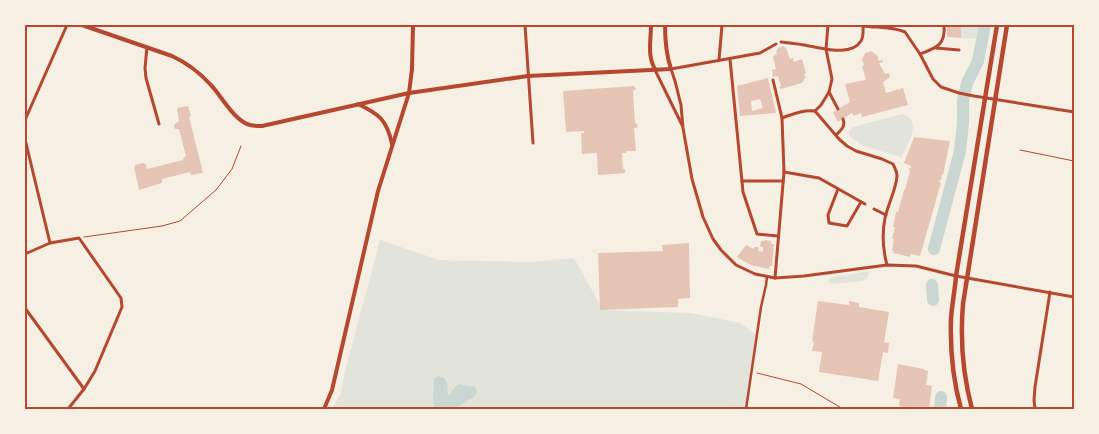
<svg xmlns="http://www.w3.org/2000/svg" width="1099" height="434" viewBox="0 0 1099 434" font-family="Montserrat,sans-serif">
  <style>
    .green { fill: #e2e4dc }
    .water { fill: #c9d6d2 }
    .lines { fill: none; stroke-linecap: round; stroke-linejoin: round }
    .river { stroke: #c9d6d2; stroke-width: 12 }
    .building { fill: #e6c5b7; fill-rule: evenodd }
    .path { stroke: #b5482f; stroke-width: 1 }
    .service { stroke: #b5482f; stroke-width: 1 }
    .pedestrian { stroke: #b5482f; stroke-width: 2.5 }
    .minor { stroke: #b5482f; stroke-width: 3 }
    .tertiary { stroke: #b5482f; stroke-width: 4 }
    .secondary { stroke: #b5482f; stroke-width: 4.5 }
    .neatline { fill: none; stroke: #b5482f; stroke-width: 2 }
  </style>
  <rect width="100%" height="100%" fill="#f6efe4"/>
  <!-- green -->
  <g class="green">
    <path d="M961 25H983L980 39 961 38Z"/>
    <path d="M902 114C924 119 907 145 902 157L863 146 849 136V132L853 127Z"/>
    <path d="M380 240 439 260 531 262 574 258 603 310 691 313 740 323 757 336 746 409H332L341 393 345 371Z"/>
    <path d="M869 271C868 277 868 279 862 281L835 284 828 282 830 278Z"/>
  </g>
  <!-- water -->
  <path class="water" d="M438 376 444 378 447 383 448 396 458 384 475 387 477 391 476 395C465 403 448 415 434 406L433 395 434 379Z"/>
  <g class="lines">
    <!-- river -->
    <g class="river">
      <path d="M934 249 960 151 963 123V100L967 83 978 61 985 25"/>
      <path d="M932 285 933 300"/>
      <path d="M940 409 941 397"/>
    </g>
  </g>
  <!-- building -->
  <g class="building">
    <path d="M947 25H961V38L947 37Z"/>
    <path d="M783 46 786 48 790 59 793 58 794 62 802 59 806 73 804 74 806 79 804 78V80L802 83 781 89 779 87 781 86 778 76 773 77 772 70 776 69 773 57 776 54 778 56 776 52 778 48Z"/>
    <path d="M871 51 877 55 879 61 883 60V62L879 63 885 74 889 73 890 77 883 82 886 93 903 88 908 105 862 117 861 113 854 116 852 113 838 122 833 112 850 102 845 84 866 80 862 66 864 65 862 59 866 52 867 53Z"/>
    <path d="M768 78 776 113 740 116 737 86ZM760 99 763 108 752 111 751 101Z"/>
    <path d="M634 86 636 89 633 91 635 123 638 125 637 128H634L636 151H626V153H622L623 169H625V173L598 175 597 153 582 154 581 133H584V131L566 132 563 91Z"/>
    <path d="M188 106 191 116 189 117 203 173 191 175 190 172 162 179V183L139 190 134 167H135V165L143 163 145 164H146L147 169 183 160 184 157 186 156 179 129H175L174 125 179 121 177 108Z"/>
    <path d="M914 137 950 141 943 175 942 174 941 177 942 179 940 180 939 182 941 183 920 256 911 254 910 257 893 253 894 251H892L894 239H892L895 227H893L896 212H898L904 190H905L910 171 908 169 911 168V166L904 163Z"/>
    <path d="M764 240 771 241V244H774L772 266H769V269L751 265 737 257 746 245 754 249 755 247H758L759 249 758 251 763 252V247H760L761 241H764Z"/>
    <path d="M689 243 690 298 678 299V307L600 310 598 253 663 251 662 245Z"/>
    <path d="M818 301 849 305V301L859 303V307L889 312 884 342 889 343 888 353 883 352 878 381 819 372 822 352 812 351 814 342 812 341Z"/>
    <path d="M898 364 924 369V370L928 371 926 385 932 386 929 409H915L899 406 900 399 893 398Z"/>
  </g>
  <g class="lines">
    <!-- path -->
    <g class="path">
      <path d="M84 237 162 226 180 221 216 190 232 169 241 146"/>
      <path d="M757 373 801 384 843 409"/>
    </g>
    <!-- service -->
    <path class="service" d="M1020 150 1074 161"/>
    <!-- pedestrian -->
    <path class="pedestrian" d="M746 409 761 307 766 285 767 277"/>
    <!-- minor -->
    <g class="minor">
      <path d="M525 25 533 143"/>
      <path d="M863 26C877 28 891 26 905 32L920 54 933 79 941 87 959 93 974 96 1074 112"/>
      <path d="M781 42C790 43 800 44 809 46 823 48 851 57 861 41 864 36 863 30 863 25"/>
      <path d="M776 44 760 53 671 69 675 81 681 105 683 128 692 179 703 217 713 239 721 250 736 265 755 274 775 278 804 276 887 265 916 266 956 276 1074 297"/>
      <path d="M147 47 145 68 146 78 159 124"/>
      <path d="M936 48 959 50"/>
      <path d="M920 54C936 48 946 45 944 25"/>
      <path d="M730 59 743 192 757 234 778 236"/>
      <path d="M719 60 722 25"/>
      <path d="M655 70 682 125"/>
      <path d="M773 80 782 118 784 172 775 278"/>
      <path d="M829 92 838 109"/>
      <path d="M815 111 839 139 847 146 856 151 882 159 893 164C895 168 897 172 897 176 896 190 888 204 885 218 882 233 883 250 887 265"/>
      <path d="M815 111 821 105 829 92 832 79 826 49 828 25"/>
      <path d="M782 118C793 114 802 110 815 111"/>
      <path d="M25 120 67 25"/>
      <path d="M836 135C841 130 846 126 843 119"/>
      <path d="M25 139 50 243"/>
      <path d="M784 172 819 178 865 204"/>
      <path d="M742 181H783"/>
      <path d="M838 189 828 215 829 223 847 226 861 202"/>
      <path d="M874 209 886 215"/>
      <path d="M25 254 50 243 79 238 121 298 122 307 95 371 84 389 68 409"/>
      <path d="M25 308 84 389"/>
      <path d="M1035 409 1034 400 1035 387 1050 292"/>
    </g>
    <!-- tertiary -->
    <g class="tertiary">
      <path d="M82 25 172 56C187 63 199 72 210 84 221 95 234 121 250 125 254 126 258 126 262 126L409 93 528 76 671 69C666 54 665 41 665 25"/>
      <path d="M651 25C651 40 647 56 655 69"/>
      <path d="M358 104C379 114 387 120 392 144"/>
      <path d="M324 409 332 390 378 191 409 93 412 69 413 25"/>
    </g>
    <!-- secondary -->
    <g class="secondary">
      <path d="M961 409C953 380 950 349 951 319 952 304 955 290 956 276L997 25"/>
      <path d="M972 409C963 375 960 339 963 304L1007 25"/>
    </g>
  </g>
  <!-- border -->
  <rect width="1099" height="434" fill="none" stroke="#f6efe4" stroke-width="52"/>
  <rect x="26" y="26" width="1047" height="382" class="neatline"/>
</svg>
